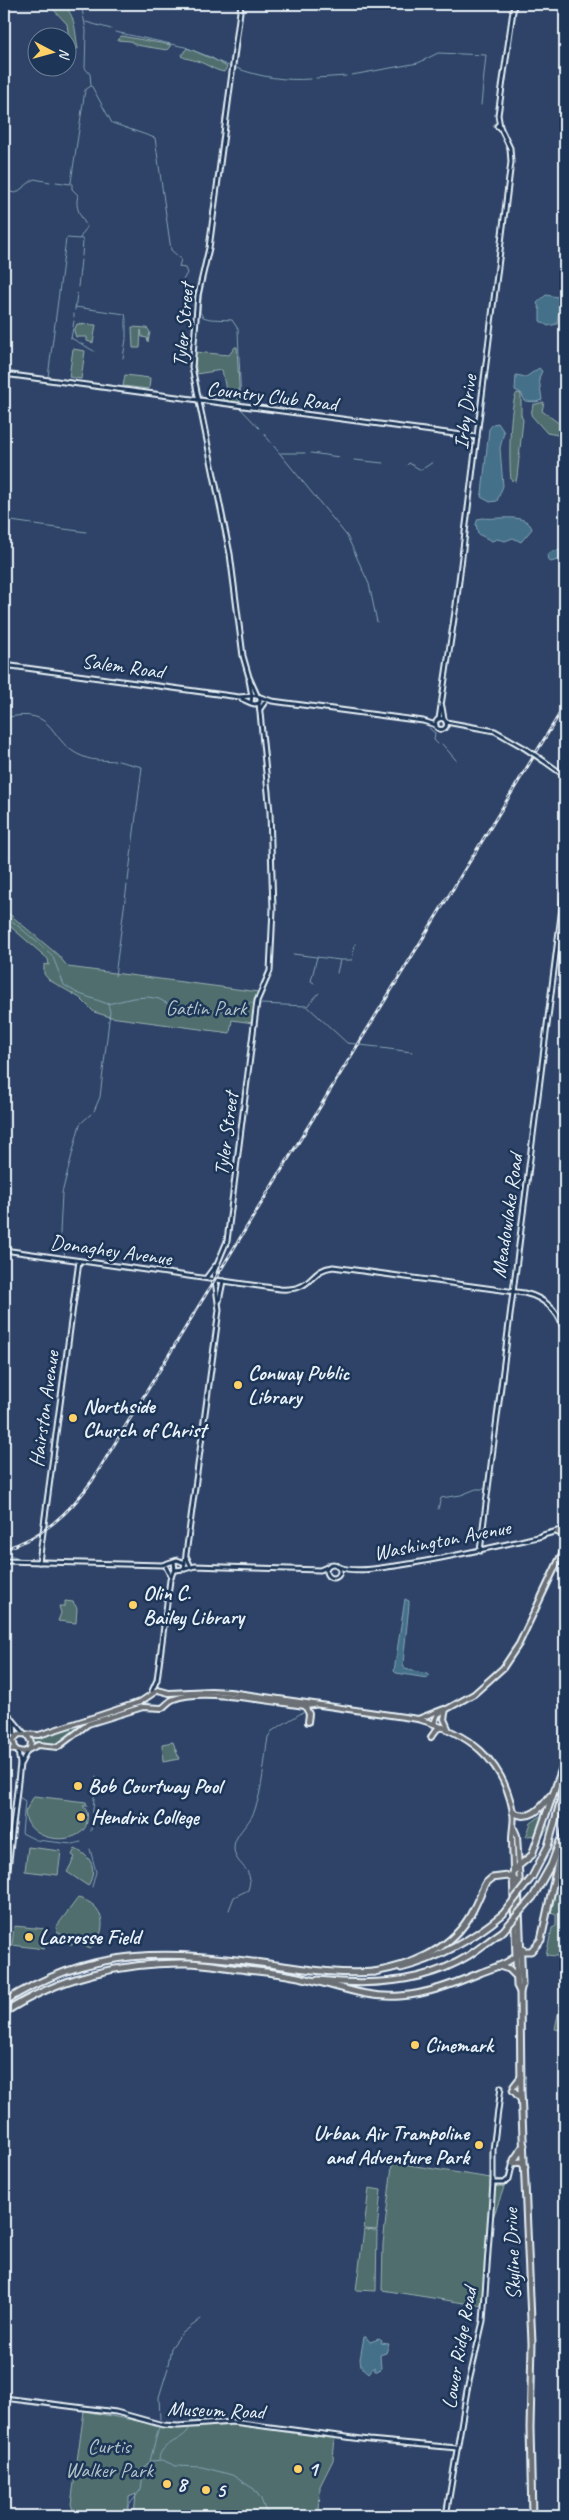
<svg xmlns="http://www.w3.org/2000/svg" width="569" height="2520" viewBox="0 0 569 2520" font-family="Caveat,sans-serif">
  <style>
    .green { fill: #4f6e6d; stroke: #9cb0b2 }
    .water { fill: #44708a; stroke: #86a4b6 }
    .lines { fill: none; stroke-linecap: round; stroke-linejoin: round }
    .stream { stroke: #86a4b6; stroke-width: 1 }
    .secondary-casing { stroke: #e8f1f8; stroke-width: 7 }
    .primary-casing { stroke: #e8f1f8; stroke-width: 8 }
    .highway-casing { stroke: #e8f1f8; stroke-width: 9 }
    .secondary { stroke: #1d3557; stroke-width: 3 }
    .primary { stroke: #6b7074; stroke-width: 4 }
    .highway { stroke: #6b7074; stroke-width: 5 }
    .rail-casing { stroke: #e8f1f8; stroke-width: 3 }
    .rail { stroke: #1d3557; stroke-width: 1; stroke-dasharray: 4; stroke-linecap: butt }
    .secondary-bridge-casing { stroke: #e8f1f8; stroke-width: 7; stroke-linecap: butt }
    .highway-bridge-casing { stroke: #e8f1f8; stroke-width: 9; stroke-linecap: butt }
    .secondary-bridge { stroke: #1d3557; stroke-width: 3 }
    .highway-bridge { stroke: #6b7074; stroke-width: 5 }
    .poi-dot { fill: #ffd166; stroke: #1d3557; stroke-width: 2 }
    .labels { text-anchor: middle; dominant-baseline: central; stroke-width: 5; stroke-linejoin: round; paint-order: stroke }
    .street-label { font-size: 21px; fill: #e8f1f8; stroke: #1d3557 }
    .park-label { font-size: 21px; fill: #b2c3c7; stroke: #1d3557 }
    .poi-label { font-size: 21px; font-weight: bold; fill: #e8f1f8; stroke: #1d3557; text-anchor: start }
  </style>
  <rect width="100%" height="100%" fill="#2e4367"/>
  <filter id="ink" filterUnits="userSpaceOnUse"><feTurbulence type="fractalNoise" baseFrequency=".02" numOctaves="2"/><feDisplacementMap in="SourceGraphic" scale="10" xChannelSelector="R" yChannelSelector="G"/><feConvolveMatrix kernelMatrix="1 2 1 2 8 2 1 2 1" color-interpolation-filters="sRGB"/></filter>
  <g filter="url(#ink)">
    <!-- green -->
    <g class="green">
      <path d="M41 4H63C76 16 75 32 78 49L70 46 67 24 53 9Z"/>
      <path d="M121 36 171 45 167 50 136 45 130 41 117 40Z"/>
      <path d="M187 48 212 58 227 67 224 72C213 70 207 64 197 61 191 59 186 59 181 56Z"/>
      <path d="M77 324 96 325 93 343 87 341V337H76L74 331Z"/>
      <path d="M132 327 147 328 150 332 148 342 147 338 142 337 141 330 140 348H133Z"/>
      <path d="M235 347H237L240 405 223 402 226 390 222 370 196 374 195 352 229 355Z"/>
      <path d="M73 349 85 351 81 379 69 377Z"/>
      <path d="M125 375 150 378 149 389 123 386Z"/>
      <path d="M517 393 521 394V415L523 420 517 477 516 481 511 480C509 465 509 403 517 393Z"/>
      <path d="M544 402 542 411 560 424 558 435 547 433 531 415 533 405Z"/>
      <path d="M4 911 7 912 58 955 68 967 259 992 255 1001 253 1023 232 1020 230 1033 110 1017 94 1012 80 998 49 980 44 974V964L49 965 48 959 4 921Z"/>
      <path d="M65 1601 73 1602 77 1608 76 1623 58 1621 61 1613 59 1606H65Z"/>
      <path d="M147 1699 148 1704 88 1722 58 1745 33 1744 32 1737Z"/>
      <path d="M173 1742 179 1759 163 1762 162 1744Z"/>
      <path d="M34 1796 86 1802 87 1806H83C88 1811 88 1815 87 1821 85 1847 26 1845 25 1812Z"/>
      <path d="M544 1813 548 1828 540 1840 532 1835 526 1837 531 1823Z"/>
      <path d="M28 1847 61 1851 58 1875 25 1871Z"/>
      <path d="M75 1849C91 1856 98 1868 88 1886L67 1872 75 1857 72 1855Z"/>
      <path d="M565 1849V1957L546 1955 552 1928 556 1926V1914L551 1912 555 1894 560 1888 559 1881Z"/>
      <path d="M78 1898C106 1904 109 1932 90 1949L75 1941 72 1945 65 1941 67 1937 57 1932 56 1927Z"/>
      <path d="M14 1926 46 1929 44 1949 12 1945Z"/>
      <path d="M565 1980V2031L555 2029Z"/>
      <path d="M397 2163 503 2180 506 2182 487 2234 483 2306 382 2290 383 2244 392 2165Z"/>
      <path d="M369 2188 381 2190 377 2230 364 2229Z"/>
      <path d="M364 2230 377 2231 376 2291 356 2290Z"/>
      <path d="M84 2411 170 2427 230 2424 335 2437 333 2460 320 2486 319 2516H134L136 2494 129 2497V2516H75L71 2504Z"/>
    </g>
    <!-- water -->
    <g class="water">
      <path d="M546 295 558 297 565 305 558 316 557 324 548 326 540 321V310L537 303Z"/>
      <path d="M539 368 542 371 539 378 542 400 536 402 525 401 521 393 515 390 516 375 526 377Z"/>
      <path d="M498 423 504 432 500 448 503 486 497 501 490 502 481 497 482 493 489 429 493 424Z"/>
      <path d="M483 518C498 520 527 512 532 529L521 542 513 538 505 541 497 539 492 541 478 534 476 524 478 519Z"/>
      <path d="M560 550 565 553V562L562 564 557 560 551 562 548 560 547 555 552 551Z"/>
      <path d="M405 1599 409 1601V1605L403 1664 405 1669 427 1674 429 1676 427 1678 396 1673 394 1671Z"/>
      <path d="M364 2337H366L370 2342 379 2339 382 2341 381 2343 389 2344 386 2353 380 2355 381 2368 378 2371H375L374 2367 369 2373 361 2366 360 2359Z"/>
    </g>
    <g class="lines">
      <!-- stream -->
      <g class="stream">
        <path d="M81 4 86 30 85 68 90 74 91 85 112 123 155 138 171 250 181 259 179 267 185 268 187 273 180 285 184 289 196 288"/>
        <path d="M86 22 111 29"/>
        <path d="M115 32 185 47 231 67"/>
        <path d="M236 68C260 77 285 81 311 79"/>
        <path d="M352 75 418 63 438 53 486 55 481 105"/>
        <path d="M316 78 346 76"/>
        <path d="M56 182 70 184 71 182 85 90 91 86"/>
        <path d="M72 183V189L78 195C74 209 82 217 87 227L81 236"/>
        <path d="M4 191 16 193 34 179 50 182"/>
        <path d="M67 238 80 239 81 237"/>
        <path d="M80 238 83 240 82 256"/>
        <path d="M78 287 81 260"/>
        <path d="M202 289 200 312 203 317 210 319 232 320 238 329 241 405"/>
        <path d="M75 307 125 314 126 320"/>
        <path d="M75 310 77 293"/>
        <path d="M74 317V314"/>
        <path d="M71 338 94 351"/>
        <path d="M126 338V321"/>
        <path d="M71 339 74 321"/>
        <path d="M123 358 126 339"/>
        <path d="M48 377 66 239"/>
        <path d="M223 398H242"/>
        <path d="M241 409 259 428"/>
        <path d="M264 434 347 536 369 584 377 622"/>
        <path d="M281 453H305"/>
        <path d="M311 453 339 457"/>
        <path d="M354 460 383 463"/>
        <path d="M407 465 409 463 421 470 433 462"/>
        <path d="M4 520 32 524"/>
        <path d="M35 525 86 532"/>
        <path d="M4 718C60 705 46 743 84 757 93 761 106 760 115 761"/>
        <path d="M429 728 435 733 434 740 438 744"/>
        <path d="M442 744 456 760"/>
        <path d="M118 761 142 767 128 881"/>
        <path d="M4 914 52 955 64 985 77 993 108 1004 133 998 148 997 159 999 179 1010 194 1012 232 1010 246 1003H252"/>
        <path d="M293 954 340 960"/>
        <path d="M337 973 340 960H352L355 944"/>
        <path d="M115 976 127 885"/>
        <path d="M314 983 311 981 317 957"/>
        <path d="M260 1004 307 1006 347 1043 356 1044"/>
        <path d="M307 1006 319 993"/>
        <path d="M359 1045 378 1047"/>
        <path d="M381 1048 412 1052"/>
        <path d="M94 1111 100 1097 110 1012 108 1004"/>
        <path d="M65 1256 60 1233 62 1193 80 1124 91 1114"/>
        <path d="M438 1509 441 1498 461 1495 476 1489H486"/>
        <path d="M4 1553 19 1558"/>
        <path d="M19 1797 25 1801 22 1833 36 1840"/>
        <path d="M91 1831 96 1777"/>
        <path d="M37 1840 71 1844"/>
        <path d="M73 1844 81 1842"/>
        <path d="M90 1849 96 1872 92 1887"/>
        <path d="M229 1910 234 1897 248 1890C256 1867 235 1867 234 1849 233 1835 249 1825 254 1812 263 1789 264 1761 268 1737L272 1731 303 1712"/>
        <path d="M180 2335 201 2319"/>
        <path d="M168 2365 171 2348 179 2337"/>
        <path d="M160 2419 159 2397 168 2368"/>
        <path d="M191 2421 205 2419 219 2410"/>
        <path d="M159 2459C160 2442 184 2441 189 2429"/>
        <path d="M150 2461 159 2427"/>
        <path d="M4 2514 9 2516"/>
        <path d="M130 2516 128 2507 141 2489 144 2468 151 2461 162 2460 176 2466 202 2467 232 2475 254 2489 261 2499 265 2510 272 2516"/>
      </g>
      <!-- secondary casing -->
      <g class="secondary-casing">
        <g id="secondary">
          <path d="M241 4 209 248 198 295 192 367 230 554 243 656 249 677 257 695"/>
          <path d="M499 124 497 126 500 127 498 115 514 4"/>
          <path d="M4 374 477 437"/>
          <path d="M4 665 239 697 251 696"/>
          <path d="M249 680 252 696"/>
          <path d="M260 697 272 701 423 721 436 725"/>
          <path d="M242 699C248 701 254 707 260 702V697L252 695 251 703"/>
          <path d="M442 707 444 719"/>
          <path d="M260 709 265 702"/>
          <circle cx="441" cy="724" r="5.5"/>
          <path d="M439 719 456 605 511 162 510 148 500 127"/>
          <path d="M446 722 495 731 523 747"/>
          <path d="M544 761 565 776"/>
          <path d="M4 1250 280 1289C315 1291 308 1270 333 1267L524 1293C547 1298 563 1315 565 1338"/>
          <path d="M206 1278 215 1266"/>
          <path d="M219 1301 223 1281"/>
          <path d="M543 1535 565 1529"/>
          <path d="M480 1551 565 884"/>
          <path d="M187 1558 190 1565"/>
          <path d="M4 1561 162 1565 177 1560 185 1563"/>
          <path d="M39 1562 79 1261"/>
          <path d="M174 1562 175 1570 184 1569 219 1310 214 1272 227 1241 257 1001 270 971 273 909 270 812 259 703"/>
          <circle cx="333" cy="1571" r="7"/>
          <path d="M166 1567 171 1577"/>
          <path d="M339 1567C356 1573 377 1568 395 1566 445 1559 493 1547 542 1536"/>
          <path d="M185 1569 195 1566 320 1570 327 1567"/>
          <path d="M152 1691 157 1680 170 1580 174 1569"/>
          <path d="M4 1709 24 1733"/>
          <path d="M14 1722 15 1737"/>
          <path d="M21 1763 27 1751"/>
          <path d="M4 1904 20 1764 18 1751"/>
          <path d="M493 2183V2150L501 2087"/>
          <path d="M4 2398 116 2412 163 2425 178 2426 233 2422 369 2440 457 2448"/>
          <path d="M446 2516 467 2390 483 2321 493 2183H504L509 2179 513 2162"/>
        </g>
      </g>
      <!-- primary casing -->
      <g class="primary-casing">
        <g id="primary">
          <path d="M557 1532 565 1536"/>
          <path d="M305 1706 309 1714 308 1722"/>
          <path d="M446 1709 444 1719 448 1728"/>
          <path d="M418 1719 444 1709"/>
          <path d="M434 1723 438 1714 474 1694 503 1668 519 1644 565 1547"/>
          <path d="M27 1735 31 1742 30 1748"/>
          <path d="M431 1737 437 1729 443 1727"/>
          <path d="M4 1746 13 1740"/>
          <path d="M16 1750 13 1740 19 1734 39 1735 101 1715 140 1702 158 1690 169 1693 211 1691 230 1692 418 1719C468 1733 503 1758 513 1812 515 1821 512 1829 512 1838 512 1850 513 1861 513 1873"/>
          <path d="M4 1751 11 1749 24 1752 38 1745 58 1747 88 1724 143 1707 162 1708C167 1705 168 1701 174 1699 201 1688 274 1702 305 1706L314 1705"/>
          <path d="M514 1828 517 1835 520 1885"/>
        </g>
      </g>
      <!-- highway casing -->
      <g class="highway-casing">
        <g id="highway">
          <path d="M513 1812C529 1822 541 1809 550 1796"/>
          <path d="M532 1877 548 1846 565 1785"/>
          <path d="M533 1897 551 1865 560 1841"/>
          <path d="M520 1947 524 1951H531L541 1940 565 1830"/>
          <path d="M499 1966 509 1969 516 1976"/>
          <path d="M401 1968C440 1958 472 1940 503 1914"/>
          <path d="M374 1972C409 1966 448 1951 468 1919 475 1908 479 1896 485 1884L492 1878 508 1876 518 1882 522 1985 520 1992 521 2091 532 2343 530 2428 532 2516"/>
          <path d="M318 1980C369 1986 423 1984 468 1956 480 1948 491 1939 503 1931"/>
          <path d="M520 1992 517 1986 513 1873 516 1868 532 1855 565 1760"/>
          <path d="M4 2002C93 1945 169 1951 269 1964 304 1969 339 1975 375 1972"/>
          <path d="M4 2013C58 1977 123 1962 187 1963 202 1963 218 1966 232 1968 252 1971 273 1972 293 1976 329 1982 362 1999 400 1996 428 1994 453 1984 480 1973 492 1968 515 1962 521 1950"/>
          <path d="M514 2086 521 2077"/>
          <path d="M513 2090 521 2099"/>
          <path d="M514 2160 524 2145"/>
          <path d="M513 2163 521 2162 525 2167"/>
        </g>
      </g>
      <!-- secondary -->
      <use href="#secondary" class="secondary"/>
      <!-- primary -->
      <use href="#primary" class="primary"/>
      <!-- highway -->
      <use href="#highway" class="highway"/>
      <!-- rail casing -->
      <g class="rail-casing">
        <path id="rail" d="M4 1549C42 1538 69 1513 92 1481L565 705"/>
      </g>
      <!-- rail -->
      <use href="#rail" class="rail"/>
      <!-- secondary-bridge casing -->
      <g class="secondary-bridge-casing">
        <path id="secondary-bridge" d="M523 747 544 761"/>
      </g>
      <!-- highway-bridge casing -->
      <g class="highway-bridge-casing">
        <g id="highway-bridge">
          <path d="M503 1914 532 1877"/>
          <path d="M503 1931 533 1897"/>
        </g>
      </g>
      <!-- secondary-bridge -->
      <use href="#secondary-bridge" class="secondary-bridge"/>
      <!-- highway-bridge -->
      <use href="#highway-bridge" class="highway-bridge"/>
    </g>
  </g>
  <!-- markers -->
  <g class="poi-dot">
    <circle cx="238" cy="1385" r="5"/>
    <circle cx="73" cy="1418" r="5"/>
    <circle cx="133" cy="1605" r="5"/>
    <circle cx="78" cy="1786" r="5"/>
    <circle cx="81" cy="1817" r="5"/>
    <circle cx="29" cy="1937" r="5"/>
    <circle cx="415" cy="2045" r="5"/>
    <circle cx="479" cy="2145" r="5"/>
    <circle cx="298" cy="2469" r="5"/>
    <circle cx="167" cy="2484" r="5"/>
    <circle cx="206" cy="2490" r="5"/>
  </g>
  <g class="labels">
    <!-- street labels -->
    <g class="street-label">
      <text transform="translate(183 325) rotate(-85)">Tyler Street</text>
      <text transform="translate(272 396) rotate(7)">Country Club Road</text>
      <text transform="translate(465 412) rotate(-83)">Irby Drive</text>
      <text transform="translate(123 666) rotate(8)">Salem Road</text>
      <text transform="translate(226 1134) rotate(-83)">Tyler Street</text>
      <text transform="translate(507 1216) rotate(-82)">Meadowlake Road</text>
      <text transform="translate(111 1250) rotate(8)">Donaghey Avenue</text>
      <text transform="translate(44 1409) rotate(-82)">Hairston Avenue</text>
      <text transform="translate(442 1540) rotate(-11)">Washington Avenue</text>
      <text transform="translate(512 2254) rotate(-92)">Skyline Drive</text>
      <text transform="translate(459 2348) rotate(-80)">Lower Ridge Road</text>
      <text transform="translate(216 2410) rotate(2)">Museum Road</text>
    </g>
    <!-- park labels -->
    <g class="park-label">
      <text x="206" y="1008">Gatlin Park</text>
      <text x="109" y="2446">Curtis<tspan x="109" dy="24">Walker Park</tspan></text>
    </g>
    <!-- poi labels -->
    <g class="poi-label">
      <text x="248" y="1373">Conway Public<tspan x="248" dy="24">Library</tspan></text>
      <text x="83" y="1406">Northside<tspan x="83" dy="24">Church of Christ</tspan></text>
      <text x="143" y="1593">Olin C.<tspan x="143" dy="24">Bailey Library</tspan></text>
      <text x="88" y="1786">Bob Courtway Pool</text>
      <text x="91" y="1817">Hendrix College</text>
      <text x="39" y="1937">Lacrosse Field</text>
      <text x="425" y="2045">Cinemark</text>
      <text x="469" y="2133" text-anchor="end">Urban Air Trampoline<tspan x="469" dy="24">and Adventure Park</tspan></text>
      <text x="308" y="2469">1</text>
      <text x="177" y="2484">8</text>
      <text x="216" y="2490">5</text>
    </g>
  </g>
  <!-- margin -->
  <rect width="569" height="2520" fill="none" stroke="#1d3557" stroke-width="20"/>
  <rect x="10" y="10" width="549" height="2500" fill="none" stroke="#e8f1f8" stroke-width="2" filter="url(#ink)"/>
  <!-- north arrow -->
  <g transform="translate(52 52) rotate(96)"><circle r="24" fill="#1d3557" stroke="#6e8097"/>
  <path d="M0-4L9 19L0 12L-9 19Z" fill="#ffd166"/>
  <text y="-8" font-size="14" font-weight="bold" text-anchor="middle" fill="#e8f1f8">N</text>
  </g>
</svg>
